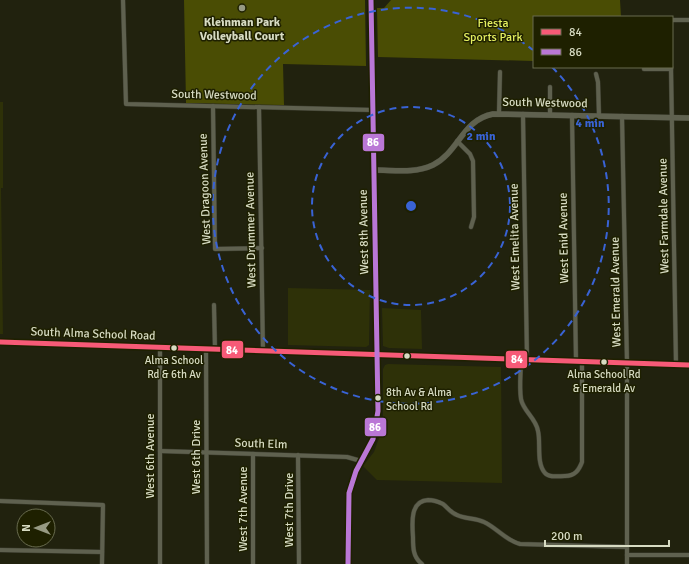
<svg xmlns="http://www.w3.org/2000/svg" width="689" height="564" viewBox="0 0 689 564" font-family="Signika,sans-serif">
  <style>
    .built { fill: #2e3108 }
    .green { fill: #4a4d04 }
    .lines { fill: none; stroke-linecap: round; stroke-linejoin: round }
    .street-casing { stroke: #3c3d2f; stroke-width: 5 }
    .secondary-casing { stroke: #3c3d2f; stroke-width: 6 }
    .street { stroke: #5f614f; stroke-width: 4 }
    .secondary { stroke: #5f614f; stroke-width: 5.5 }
    .bus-1-casing { stroke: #1e2000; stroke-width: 8 }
    .bus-2-casing { stroke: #1e2000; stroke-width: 8 }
    .bus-1 { stroke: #f75a77; stroke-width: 5 }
    .bus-2 { stroke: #ba77d6; stroke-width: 5 }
    .ring { fill: none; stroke: #3963d5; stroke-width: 2; stroke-dasharray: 7 5 }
    .poi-dot { fill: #979a83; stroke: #1e2000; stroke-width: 1.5 }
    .bus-dot { fill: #d7dbc2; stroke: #1e2000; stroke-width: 1.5 }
    .labels { text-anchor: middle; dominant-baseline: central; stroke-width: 3; stroke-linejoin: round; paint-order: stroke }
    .bus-label { font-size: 11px; fill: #d7dbc2; stroke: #1e2000 }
    .poi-label { font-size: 12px; font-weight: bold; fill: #d7dbc2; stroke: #1e2000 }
    .park-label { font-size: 12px; fill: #e4ef5f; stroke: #1e2000 }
    .street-label { font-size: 12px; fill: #d7dbc2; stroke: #1e2000 }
    .centre { fill: #3963d5; stroke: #1e2000; stroke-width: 2 }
    .ring-label { font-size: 12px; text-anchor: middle; font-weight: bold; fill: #3963d5; stroke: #1e2000; stroke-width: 3; stroke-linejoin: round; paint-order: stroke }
    .line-badge { stroke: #1e2000; stroke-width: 1.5 }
    .badge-label { font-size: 11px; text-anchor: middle; font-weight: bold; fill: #fff }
  </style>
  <rect width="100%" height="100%" fill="#21220e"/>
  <!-- built -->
  <g class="built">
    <path d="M0 102H3V188H1L3 334H0Z"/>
    <path d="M288 288 370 290 369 345 366 347 288 345Z"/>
    <path d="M382 308 421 310 422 349 389 348 383 346Z"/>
    <path d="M388 364 501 367 502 483 377 480 363 466 374 452 379 438 383 416V369L385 365Z"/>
  </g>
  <!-- green -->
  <g class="green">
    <path d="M184 0H365L366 66 283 64 284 105 186 103Z"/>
    <path d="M391 0H620L621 17H534V61L378 57 377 8H384Z"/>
  </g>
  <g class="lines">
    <!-- street casing -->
    <g class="street-casing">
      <g id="street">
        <path d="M123 0 126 104 373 110"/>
        <path d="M672 20H689"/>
        <path d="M671 67 676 365"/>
        <path d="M644 69H671"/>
        <path d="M596 74 598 82 599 116"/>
        <path d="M550 87V114"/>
        <path d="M213 106 215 249 262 248"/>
        <path d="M259 107 263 352"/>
        <path d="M499 113 500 72"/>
        <path d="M523 114 527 359"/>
        <path d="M572 115 576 361"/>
        <path d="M622 116 627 363V564"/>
        <path d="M457 141 470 154 473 161 474 217 471 227"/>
        <path d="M214 305 215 350"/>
        <path d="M160 348V564"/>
        <path d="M206 350 207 564"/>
        <path d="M521 359C521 372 519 386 521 399 523 411 536 418 538 431 541 443 536 463 545 473 549 478 559 476 565 476 575 476 579 470 582 462V361"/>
        <path d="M160 451 347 457 361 461"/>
        <path d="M253 454V564"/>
        <path d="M298 455 299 564"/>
        <path d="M0 501 103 505 102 564"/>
        <path d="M0 550 102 552"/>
        <path d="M627 555H689"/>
        <path d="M422 564C413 557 413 548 413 537 412 523 410 501 428 500 433 500 439 502 443 504 448 508 451 513 457 515 465 519 476 518 484 522 497 528 505 540 520 544L627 547"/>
      </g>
    </g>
    <!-- secondary casing -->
    <g class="secondary-casing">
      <g id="secondary">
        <path d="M374 170C394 170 414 174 433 165 459 152 462 120 493 114L689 118"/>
        <path d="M0 342 689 365"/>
        <path d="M348 564 349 493 356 471 373 439 378 411 371 0"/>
      </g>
    </g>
    <!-- street -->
    <use href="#street" class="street"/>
    <!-- secondary -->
    <use href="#secondary" class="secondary"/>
    <!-- bus-1 casing -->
    <g class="bus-1-casing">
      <path id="bus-1" d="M0 342 689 365"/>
    </g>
    <!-- bus-2 casing -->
    <g class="bus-2-casing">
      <path id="bus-2" d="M348 564 349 493 356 471 373 439 378 411 371 0"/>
    </g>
    <!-- bus-1 -->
    <use href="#bus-1" class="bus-1"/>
    <!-- bus-2 -->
    <use href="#bus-2" class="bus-2"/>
  </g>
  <!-- distance rings -->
  <g class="ring">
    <circle cx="411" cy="206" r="99"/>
    <path d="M552 67A198 198 0 1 1 533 50"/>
  </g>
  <!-- markers -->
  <circle class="poi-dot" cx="242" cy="8" r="4"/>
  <g class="bus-dot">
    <circle cx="174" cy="348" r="3.5"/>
    <circle cx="407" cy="356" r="3.5"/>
    <circle cx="604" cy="362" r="3.5"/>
    <circle cx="378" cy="398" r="3.5"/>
  </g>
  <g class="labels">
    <!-- bus labels -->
    <g class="bus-label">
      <text x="174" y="360">Alma School<tspan x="174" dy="14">Rd &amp; 6th Av</tspan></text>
      <text x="604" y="374">Alma School Rd<tspan x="604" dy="14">&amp; Emerald Av</tspan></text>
      <text x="386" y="392" text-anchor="start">8th Av &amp; Alma<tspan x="386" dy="14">School Rd</tspan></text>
    </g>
    <!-- poi labels -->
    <g class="poi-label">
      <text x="242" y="22">Kleinman Park<tspan x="242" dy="14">Volleyball Court</tspan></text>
    </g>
    <!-- park labels -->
    <g class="park-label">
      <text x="493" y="23">Fiesta<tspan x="493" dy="14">Sports Park</tspan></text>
    </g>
    <!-- street labels -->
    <g class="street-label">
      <text transform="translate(214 95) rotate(1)">South Westwood</text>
      <text transform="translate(545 103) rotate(1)">South Westwood</text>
      <text transform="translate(205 189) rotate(-92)">West Dragoon Avenue</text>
      <text transform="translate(664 216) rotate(-91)">West Farmdale Avenue</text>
      <text transform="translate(251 230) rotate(-91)">West Drummer Avenue</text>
      <text transform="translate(364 232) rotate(-91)">West 8th Avenue</text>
      <text transform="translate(515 237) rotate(-91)">West Emelita Avenue</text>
      <text transform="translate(564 238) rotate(-91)">West Enid Avenue</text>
      <text transform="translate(616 292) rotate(-91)">West Emerald Avenue</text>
      <text transform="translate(93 334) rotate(2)">South Alma School Road</text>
      <text transform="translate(261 444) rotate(2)">South Elm</text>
      <text transform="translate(150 456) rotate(-90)">West 6th Avenue</text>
      <text transform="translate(196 457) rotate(-90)">West 6th Drive</text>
      <text transform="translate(243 509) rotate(-90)">West 7th Avenue</text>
      <text transform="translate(289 510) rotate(-90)">West 7th Drive</text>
    </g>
  </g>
  <circle cx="411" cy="206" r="6" class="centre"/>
  <g class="ring-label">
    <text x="590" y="127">4 min</text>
    <text x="481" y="140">2 min</text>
  </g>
  <g class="line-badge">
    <rect x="362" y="133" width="23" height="19" rx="4" fill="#ba77d6"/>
    <rect x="221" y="340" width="23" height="19" rx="4" fill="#f75a77"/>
    <rect x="505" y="350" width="23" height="19" rx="4" fill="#f75a77"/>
    <rect x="364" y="417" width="23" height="20" rx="4" fill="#ba77d6"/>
  </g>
  <g class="badge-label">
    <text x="373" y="146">86</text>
    <text x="232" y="354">84</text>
    <text x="517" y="363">84</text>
    <text x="375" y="431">86</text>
  </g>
  <!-- legend -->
  <rect x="533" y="16" width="140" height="52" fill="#1e2000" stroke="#686b4e"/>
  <rect x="541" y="29" width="20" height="6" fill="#f75a77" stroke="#686b4e"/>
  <text x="569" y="36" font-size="12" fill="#d7dbc2">84</text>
  <rect x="541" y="49" width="20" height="6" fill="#ba77d6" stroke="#686b4e"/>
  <text x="569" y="56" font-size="12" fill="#d7dbc2">86</text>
  <!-- north arrow -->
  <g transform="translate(36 528) rotate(270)"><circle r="19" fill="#1e2000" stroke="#686b4e"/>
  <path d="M0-3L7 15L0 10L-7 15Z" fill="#979a83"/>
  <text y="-6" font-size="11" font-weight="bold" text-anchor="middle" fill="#d7dbc2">N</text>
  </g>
  <!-- scale -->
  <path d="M545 540v6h124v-6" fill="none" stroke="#d7dbc2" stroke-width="2"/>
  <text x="551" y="540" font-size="12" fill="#d7dbc2" stroke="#1e2000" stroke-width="3" paint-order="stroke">200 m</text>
</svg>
